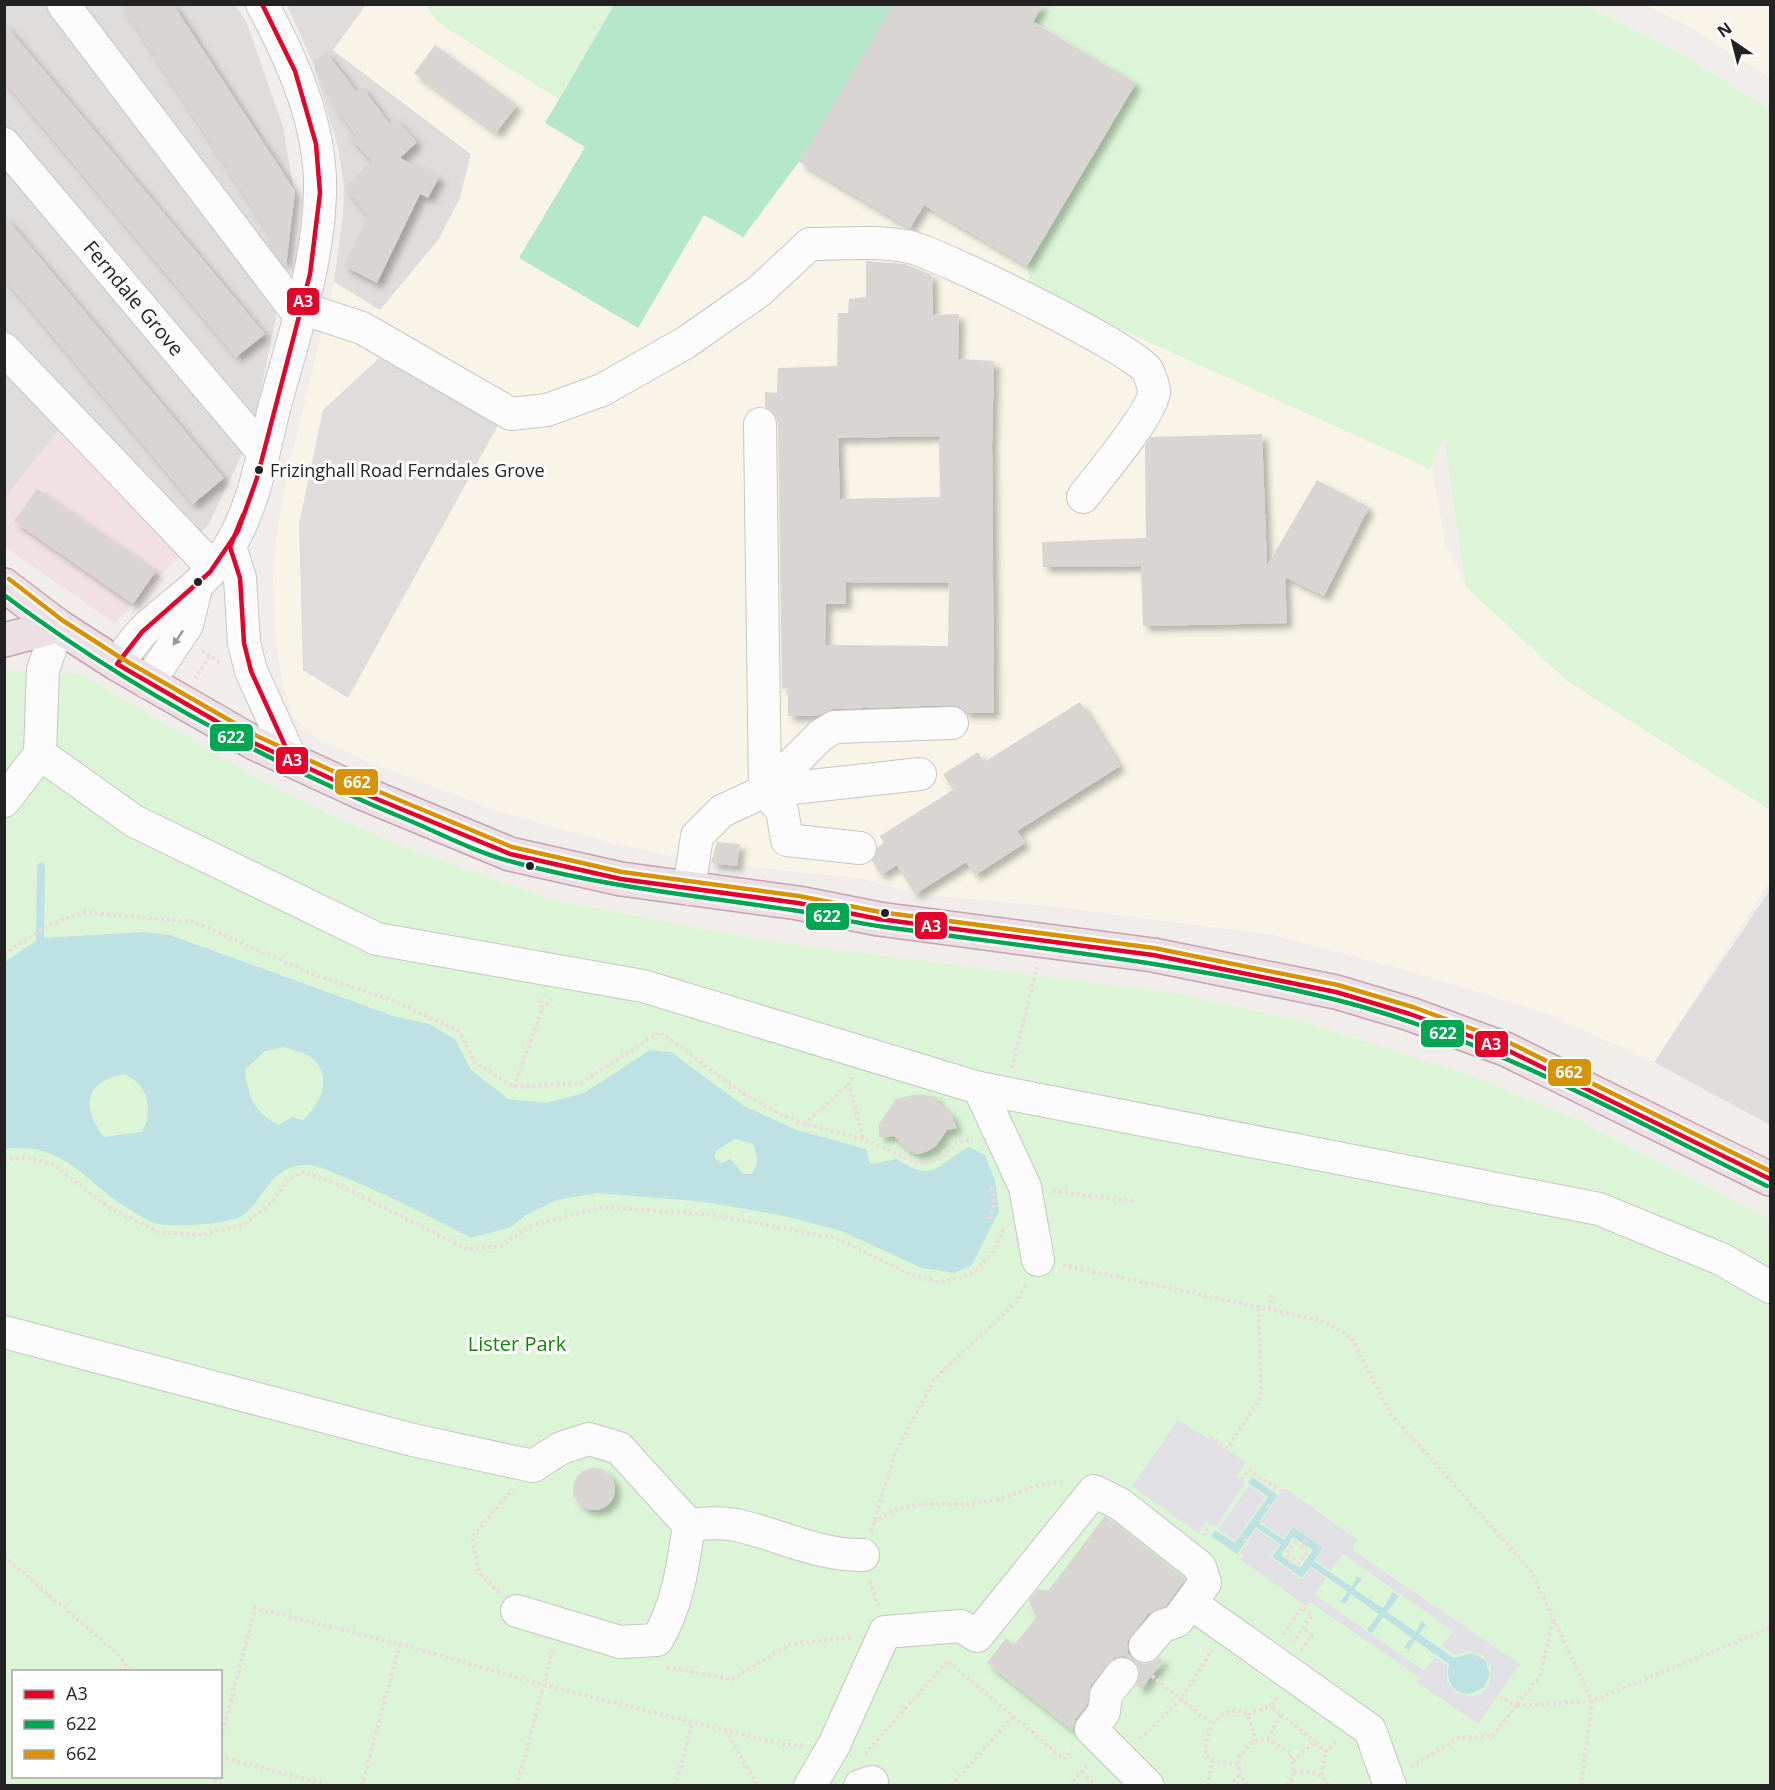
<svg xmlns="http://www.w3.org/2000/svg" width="1775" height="1790" viewBox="0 0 1775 1790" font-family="'Open Sans',sans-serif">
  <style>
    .residential { fill: #dfdddc }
    .commercial { fill: #f2e1e2 }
    .education { fill: #f8f5e8 }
    .religious { fill: #dedddc }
    .park { fill: #dcf5d7; fill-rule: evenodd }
    .pitch { fill: #b5e8ca }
    .plaza { fill: #e1e1e5 }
    .water { fill: #bee2e4; fill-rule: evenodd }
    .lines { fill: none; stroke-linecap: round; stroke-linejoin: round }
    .stream { stroke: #bee2e4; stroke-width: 8 }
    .building { fill: #d8d5d3; fill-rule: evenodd; filter: url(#shadow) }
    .minor-casing { stroke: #c7c6c5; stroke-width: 34 }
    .highway-casing { stroke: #c6a1b2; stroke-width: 36 }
    .path { stroke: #eddbdc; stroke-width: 4; stroke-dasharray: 3 3; stroke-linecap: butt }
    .minor { stroke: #fdfcfc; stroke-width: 32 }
    .highway { stroke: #ece0e4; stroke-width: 33 }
    .bus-1-casing { stroke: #fff; stroke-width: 9 }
    .bus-2-casing { stroke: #fff; stroke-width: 9 }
    .bus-3-casing { stroke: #fff; stroke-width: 9 }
    .bus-1 { stroke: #e4002b; stroke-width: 4.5 }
    .bus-2 { stroke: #00a651; stroke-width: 4.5 }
    .bus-3 { stroke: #d79205; stroke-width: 4.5 }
    .oneway { fill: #9a9a9a }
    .bus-dot { fill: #222; stroke: #fff; stroke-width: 2 }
    .labels { text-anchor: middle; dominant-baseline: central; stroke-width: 6; stroke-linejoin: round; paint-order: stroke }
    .bus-label { font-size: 18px; fill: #222; stroke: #fff; text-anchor: start }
    .street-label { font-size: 20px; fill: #222; stroke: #fff }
    .park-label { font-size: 20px; fill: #128808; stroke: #fff }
    .line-badge { stroke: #fff; stroke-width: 2 }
    .badge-label { font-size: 16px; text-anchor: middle; font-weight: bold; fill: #fff }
  </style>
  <defs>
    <filter id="shadow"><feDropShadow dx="5.5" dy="5.5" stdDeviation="3" flood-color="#0004"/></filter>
  </defs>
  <rect width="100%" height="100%" fill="#f0edeb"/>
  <!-- residential -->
  <g class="residential">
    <path d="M5 5H235L246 21 283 126 294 192 292 223 286 268 252 433 209 524 187 548 64 424 5 499Z"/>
    <path d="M287 5H366L334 51 471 154 460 198 439 239 380 311 334 282 343 215 344 190 339 151 313 63Z"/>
    <path d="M1770 890V1125L1654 1062Z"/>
  </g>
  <!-- commercial -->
  <path class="commercial" d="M64 423 187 548 115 623 5 547 4 499Z"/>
  <!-- education -->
  <g class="education">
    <path d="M1585 4 1680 53 1444 434 1432 467 1445 542 1467 587 1566 680 1770 810V881L1654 1062 1546 1014 1413 972 1272 935 1057 907 915 894 864 879 701 862 618 845 500 812 369 762 319 740 294 718 284 689 276 647 273 578 278 524 291 459 334 282 380 310 439 239 460 198 471 154 333 50 366 5Z"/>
    <path d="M1645 5H1770V78L1685 24Z"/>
  </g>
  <!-- religious -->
  <path class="religious" d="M379 358 501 420 348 698 303 670 299 524 323 410Z"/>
  <!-- park -->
  <g class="park">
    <path d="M425 5H614L558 99 440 24Z"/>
    <path d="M1043 5H1585L1680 53 1770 110V810L1566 680 1466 587 1444 436 1430 469 1031 289 1027 266 1136 83 1033 21Z"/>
    <path d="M43 670 82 675 271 786 390 842 551 900 765 941 1179 994 1307 1023 1469 1075 1575 1119 1770 1219V1785H5L4 671ZM14 1672H220V1776H14Z"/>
  </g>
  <!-- pitch -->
  <path class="pitch" d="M614 5H893L799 162 743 237 704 215 638 328 519 258 585 147 545 123Z"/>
  <!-- plaza -->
  <g class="plaza">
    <path d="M1178 1420 1246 1462 1236 1476 1245 1483 1216 1527 1206 1521 1198 1533 1132 1486Z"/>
    <path d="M1249 1486 1265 1497 1235 1541 1218 1529Z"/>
    <path d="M1284 1488 1358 1540 1352 1550 1520 1664 1478 1724 1417 1682 1420 1678 1310 1602 1306 1606 1241 1560 1244 1556 1240 1553 1256 1529 1279 1545 1270 1557 1286 1569 1302 1580 1311 1567 1326 1578 1315 1595 1424 1671 1435 1657 1447 1665V1682L1455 1692 1469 1697 1480 1694 1489 1685 1491 1669 1482 1655 1469 1651 1455 1655 1442 1646 1453 1631 1343 1554 1331 1571 1316 1560 1324 1548 1293 1526 1283 1538 1261 1522Z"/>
  </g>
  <!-- water -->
  <g class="water">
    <path d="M145 932 170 935 393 1016 429 1024 455 1039 471 1070 508 1099 546 1103 584 1093 650 1050 671 1052 744 1106 797 1130 866 1149 870 1164 897 1159C935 1185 937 1163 969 1147L985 1155 995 1180 999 1211 972 1265 954 1273 922 1268 841 1231 784 1216 706 1202 597 1193 557 1200 526 1215 511 1227 471 1238C429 1216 388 1195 344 1177 332 1173 318 1164 305 1165 268 1167 266 1199 243 1215 229 1225 176 1227 158 1224 150 1223 141 1216 134 1212 86 1186 68 1141 4 1149L5 962 40 938ZM284 1047C291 1050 300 1051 307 1055 336 1072 321 1104 303 1120L292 1117 279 1125C254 1113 248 1096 245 1070L265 1051ZM123 1074C148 1082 154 1111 142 1132L104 1137C81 1107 84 1083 123 1074ZM735 1139 753 1144C758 1157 760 1163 751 1174H743L731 1159 721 1163 714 1157 717 1150Z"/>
    <path d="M1252 1477 1278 1495 1259 1523 1284 1540 1293 1527 1323 1548 1314 1561 1352 1587 1357 1576 1362 1579 1354 1589 1383 1608 1393 1592 1399 1596 1387 1612 1416 1632 1422 1621 1426 1625 1419 1634 1454 1658 1472 1653 1485 1660 1490 1674 1484 1688 1469 1694C1453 1694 1445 1680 1449 1664L1415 1640 1409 1650 1404 1647 1412 1638 1383 1617 1372 1634 1367 1630 1379 1614 1351 1594 1345 1604 1340 1601 1348 1592 1311 1566 1302 1578 1272 1557 1281 1545 1256 1527 1237 1554 1211 1536 1215 1530 1235 1543 1268 1497 1248 1483ZM1293 1537 1313 1550 1300 1568 1281 1555Z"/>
  </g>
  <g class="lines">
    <!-- stream -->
    <path class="stream" d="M40 938 41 867"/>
  </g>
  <!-- building -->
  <g class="building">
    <path d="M121 4H173L295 191 286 268 268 245 270 235Z"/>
    <path d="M893 4H1043L1033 22 1136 83 1027 266 924 205 910 228 799 162Z"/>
    <path d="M4 23 265 334 236 357 4 81Z"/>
    <path d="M435 45 517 105 496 133 414 73Z"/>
    <path d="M326 52 356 91 362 87 389 123 394 118 417 142 400 158 439 177 428 198 420 194 377 283 344 266 368 216 344 187 372 161 346 133 358 138 336 108 313 63Z"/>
    <path d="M4 215 224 478 193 504 4 278Z"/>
    <path d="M866 261 905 264 932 275 933 315 959 314 958 359 994 361 992 446 994 713H967L960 707 951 705 833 709 819 715 788 716V688L782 689 778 424 775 414 765 407V392L777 393 778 368 837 366 838 313H848L849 299 866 297ZM939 436 940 497 840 499 838 438ZM846 582 949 583 948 646 825 645 826 604H846Z"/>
    <path d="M1262 434 1267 566 1317 480 1369 507 1324 596 1285 577 1287 623 1143 626 1141 566 1043 567 1042 542 1146 538 1145 446 1151 437Z"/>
    <path d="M37 489 156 571 133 604 14 521Z"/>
    <path d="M1080 702 1120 766 1017 831 1025 843 975 875 966 862 915 894 897 865 881 875 872 861 878 847 884 843 880 836 953 790 943 774 978 752 984 762Z"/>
    <path d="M717 842 740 844 737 866 711 863Z"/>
    <path d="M917 1094 937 1097V1102L951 1114 957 1128 947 1130 936 1146 926 1152 917 1154 908 1150 894 1136 879 1137V1124L896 1099Z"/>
    <circle cx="594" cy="1489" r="21"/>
    <path d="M1105 1516 1185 1580 1166 1606 1148 1614 1127 1642 1128 1653 1134 1660 1142 1664 1152 1663 1159 1657 1163 1661 1141 1689 1136 1685 1140 1676 1138 1667 1133 1660 1124 1656 1115 1658 1091 1685 1087 1705 1076 1719 1072 1730 987 1663 1006 1638 1014 1645 1036 1618 1029 1600 1038 1589 1048 1591Z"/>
  </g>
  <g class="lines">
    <!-- minor casing -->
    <g class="minor-casing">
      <g id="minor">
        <path d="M63 4 300 316"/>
        <path d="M4 144 263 452"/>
        <path d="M301 308 362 328 511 414 547 410 602 390 685 343 758 292 810 244C842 244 878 240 910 247 940 254 1134 349 1147 370 1150 375 1154 387 1154 392 1152 414 1098 477 1083 497"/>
        <path d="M4 349 213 568"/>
        <path d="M230 547 240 578 244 643 251 671 292 761"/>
        <path d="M58 626 43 670 40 754 134 821 377 939 643 986 979 1088 1025 1187 1038 1260"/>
        <path d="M117 664C125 654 133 642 142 632 171 603 207 584 229 547 255 505 263 452 275 405 294 336 318 265 320 193 322 127 293 61 262 4"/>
        <path d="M148 683 187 625 196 588"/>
        <path d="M765 791 820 736 834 727 952 723"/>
        <path d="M765 791 920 774"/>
        <path d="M765 791 782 810 787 840 860 848"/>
        <path d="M4 801 40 754"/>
        <path d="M689 889 697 836 722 811 765 791 760 424"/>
        <path d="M979 1088 1599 1209 1721 1259 1770 1287"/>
        <path d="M4 1332 413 1440 533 1466 561 1448 589 1439 619 1448 689 1525C705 1523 720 1522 736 1525 778 1534 819 1556 863 1555"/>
        <path d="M1192 1604 1370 1730 1390 1786"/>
        <path d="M517 1611 620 1642 657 1640C678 1605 683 1565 689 1525"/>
        <path d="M1122 1674 1106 1695 1104 1712 1091 1729 1148 1786"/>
        <path d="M810 1786 834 1745 885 1632 961 1626 977 1636 1094 1491 1120 1504 1200 1567 1205 1583 1177 1621 1162 1626 1145 1646"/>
        <path d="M860 1786 872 1782"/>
      </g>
    </g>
    <!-- highway casing -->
    <g class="highway-casing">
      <g id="highway">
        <path d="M4 585 58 626 117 664 254 743 360 792 510 854 621 879 798 903 879 919 1153 955 1336 992 1410 1014 1505 1049 1770 1179"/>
        <path d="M4 640 58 626"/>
      </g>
    </g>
    <!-- path -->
    <g class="path">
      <path d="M202 651 221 663"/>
      <path d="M195 679 209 656"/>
      <path d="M4 954 49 925 83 912 194 922 312 974 389 999 459 1031 475 1062 514 1087 581 1083 660 1032 744 1094 776 1112 804 1124 863 1139 920 1164 943 1158 955 1142 973 1139"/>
      <path d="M542 1009 552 999"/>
      <path d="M1012 1068 1037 967"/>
      <path d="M852 1077 849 1084 863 1139"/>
      <path d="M514 1087 542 1009 538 996"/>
      <path d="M804 1124 849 1084"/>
      <path d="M4 1160 25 1157 53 1164 108 1207 159 1232 203 1235 245 1224 271 1203 288 1179 304 1172 330 1181 467 1249 501 1246 529 1226 604 1207 714 1215 835 1238 912 1275 938 1282 961 1278 976 1270 992 1254 1003 1230"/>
      <path d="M1053 1191 1136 1202"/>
      <path d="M989 1219 995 1203 991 1186"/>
      <path d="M1063 1265 1323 1321 1351 1337 1390 1413 1531 1571 1592 1701 1581 1786"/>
      <path d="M1269 1309 1272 1295"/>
      <path d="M1211 1440 1212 1438 1228 1448 1261 1397 1259 1306"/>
      <path d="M1242 1480 1249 1470 1282 1492"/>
      <path d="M1262 1502 1270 1508"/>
      <path d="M874 1522C916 1492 950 1511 994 1500 1019 1494 1040 1480 1065 1483"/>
      <path d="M871 1531 895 1454 935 1378 1016 1303 1026 1284"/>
      <path d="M1239 1535 1248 1542"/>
      <path d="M1203 1536 1211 1524"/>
      <path d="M1295 1542 1308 1551 1299 1563 1286 1554Z"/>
      <path d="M1301 1547 1308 1537"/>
      <path d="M4 1556 120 1656 130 1672"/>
      <path d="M1286 1569 1293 1559"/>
      <path d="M870 1581 878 1606"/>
      <path d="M499 1593 479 1572 472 1537 513 1489"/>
      <path d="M1553 1621 1540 1676 1516 1706 1592 1701 1770 1628"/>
      <path d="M1283 1635 1302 1607 1312 1615 1293 1642"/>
      <path d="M1301 1650 1312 1635 1303 1628"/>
      <path d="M668 1666 669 1668 732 1679 791 1644 852 1637"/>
      <path d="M1152 1676 1212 1724"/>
      <path d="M1281 1714 1315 1742"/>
      <path d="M1248 1715 1271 1706"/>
      <path d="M725 1730 758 1786"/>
      <path d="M1140 1739 1181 1699 1212 1650"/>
      <path d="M1268 1739 1281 1714 1271 1706 1277 1698"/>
      <path d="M220 1743 255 1608 400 1644 543 1685 786 1745H802"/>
      <path d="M865 1754 947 1661 1064 1759 1073 1750"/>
      <path d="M220 1757 333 1786"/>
      <path d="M1293 1761 1315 1742 1326 1751 1337 1740"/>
      <path d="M1238 1765 1212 1760 1206 1755C1203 1733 1222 1699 1248 1715L1256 1741"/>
      <path d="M1411 1767 1458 1738 1493 1736 1516 1706 1498 1695"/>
      <path d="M1082 1772 1096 1786"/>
      <path d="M1294 1772C1307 1773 1325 1771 1328 1786"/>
      <path d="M1321 1775 1326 1751"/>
      <path d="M210 1776 224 1786"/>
      <path d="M362 1786 400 1644"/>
      <path d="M517 1786 553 1650"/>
      <path d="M675 1786 693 1722"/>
      <path d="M951 1786 1013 1716"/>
      <path d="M1069 1786 1089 1764"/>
      <path d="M1208 1786 1212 1760"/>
      <path d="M1229 1786 1240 1774"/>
      <path d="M1246 1786 1240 1774 1238 1758 1252 1742 1268 1739 1291 1754 1294 1777 1287 1786"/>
    </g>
    <!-- minor -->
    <use href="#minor" class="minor"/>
    <!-- highway -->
    <use href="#highway" class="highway"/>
    <!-- bus-1 casing -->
    <g class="bus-1-casing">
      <g id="bus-1">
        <path d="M262 4 295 71 316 144 320 193 310 274 257 478 238 531 210 572 142 632 117 664 254 743 360 792 510 854 621 879 798 903 879 919 1153 955 1336 992 1410 1014 1505 1049 1770 1179"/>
        <path d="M243 515 230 547 240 578 244 643 251 671 292 761"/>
      </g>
    </g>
    <!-- bus-2 casing -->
    <g class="bus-2-casing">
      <path id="bus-2" d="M4 595C128 688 265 761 408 820 442 834 477 853 513 862 605 887 699 896 792 910 824 915 854 923 885 927 1035 948 1186 963 1333 999 1487 1037 1626 1117 1767 1186"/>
    </g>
    <!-- bus-3 casing -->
    <g class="bus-3-casing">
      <path id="bus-3" d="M9 579 62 620 121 658 257 736 363 785 512 847 622 872 799 896 880 912 1154 948 1338 985 1413 1007 1508 1042 1770 1171"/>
    </g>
    <!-- bus-1 -->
    <use href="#bus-1" class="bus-1"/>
    <!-- bus-2 -->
    <use href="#bus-2" class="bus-2"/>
    <!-- bus-3 -->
    <use href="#bus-3" class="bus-3"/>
  </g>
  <!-- one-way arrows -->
  <defs><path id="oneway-solid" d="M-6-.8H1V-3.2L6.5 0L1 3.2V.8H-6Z" transform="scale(1.5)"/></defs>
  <use class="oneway" href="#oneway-solid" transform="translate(178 638) rotate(124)"/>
  <!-- markers -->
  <g class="bus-dot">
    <circle cx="259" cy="470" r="5"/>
    <circle cx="198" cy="582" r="5"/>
    <circle cx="530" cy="866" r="5"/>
    <circle cx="885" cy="913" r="5"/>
  </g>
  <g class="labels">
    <!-- bus labels -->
    <g class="bus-label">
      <text x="270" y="470">Frizinghall Road Ferndales Grove</text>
    </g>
    <!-- street labels -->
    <g class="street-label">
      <text transform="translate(134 298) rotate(50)">Ferndale Grove</text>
    </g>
    <!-- park labels -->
    <g class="park-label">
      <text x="517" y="1343">Lister Park</text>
    </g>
  </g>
  <g class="line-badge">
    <rect x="286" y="287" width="34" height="29" rx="6" fill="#e4002b"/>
    <rect x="209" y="723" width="45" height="29" rx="6" fill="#00a651"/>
    <rect x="275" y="746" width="34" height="29" rx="6" fill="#e4002b"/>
    <rect x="334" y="768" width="45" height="28" rx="6" fill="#d79205"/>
    <rect x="805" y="902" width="45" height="29" rx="6" fill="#00a651"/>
    <rect x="914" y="911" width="34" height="29" rx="6" fill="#e4002b"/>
    <rect x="1420" y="1019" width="45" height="29" rx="6" fill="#00a651"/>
    <rect x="1474" y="1030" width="35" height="28" rx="6" fill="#e4002b"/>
    <rect x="1547" y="1058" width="45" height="29" rx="6" fill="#d79205"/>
  </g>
  <g class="badge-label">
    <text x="303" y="307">A3</text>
    <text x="231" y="743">622</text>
    <text x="292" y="766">A3</text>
    <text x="357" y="788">662</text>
    <text x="827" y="922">622</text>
    <text x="931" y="932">A3</text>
    <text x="1443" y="1039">622</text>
    <text x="1491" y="1050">A3</text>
    <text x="1569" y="1078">662</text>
  </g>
  <!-- border -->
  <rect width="1775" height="1790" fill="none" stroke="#222222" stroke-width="12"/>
  <!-- legend -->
  <rect x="12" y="1670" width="210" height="108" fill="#ffffff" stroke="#a7a7a7" stroke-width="1.5"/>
  <rect x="24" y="1690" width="30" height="9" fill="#e4002b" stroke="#a7a7a7" stroke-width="1.5"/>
  <text x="66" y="1700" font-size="18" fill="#222222">A3</text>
  <rect x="24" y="1720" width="30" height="9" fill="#00a651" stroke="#a7a7a7" stroke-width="1.5"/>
  <text x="66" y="1730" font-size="18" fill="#222222">622</text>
  <rect x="24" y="1750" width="30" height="9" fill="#d79205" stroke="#a7a7a7" stroke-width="1.5"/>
  <text x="66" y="1760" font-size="18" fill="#222222">662</text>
  <!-- north arrow -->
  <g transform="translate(1733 42) rotate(325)" stroke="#ffffff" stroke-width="4.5" paint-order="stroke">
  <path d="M0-4.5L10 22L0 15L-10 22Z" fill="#222222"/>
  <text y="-9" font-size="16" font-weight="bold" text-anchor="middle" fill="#222222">N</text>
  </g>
</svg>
